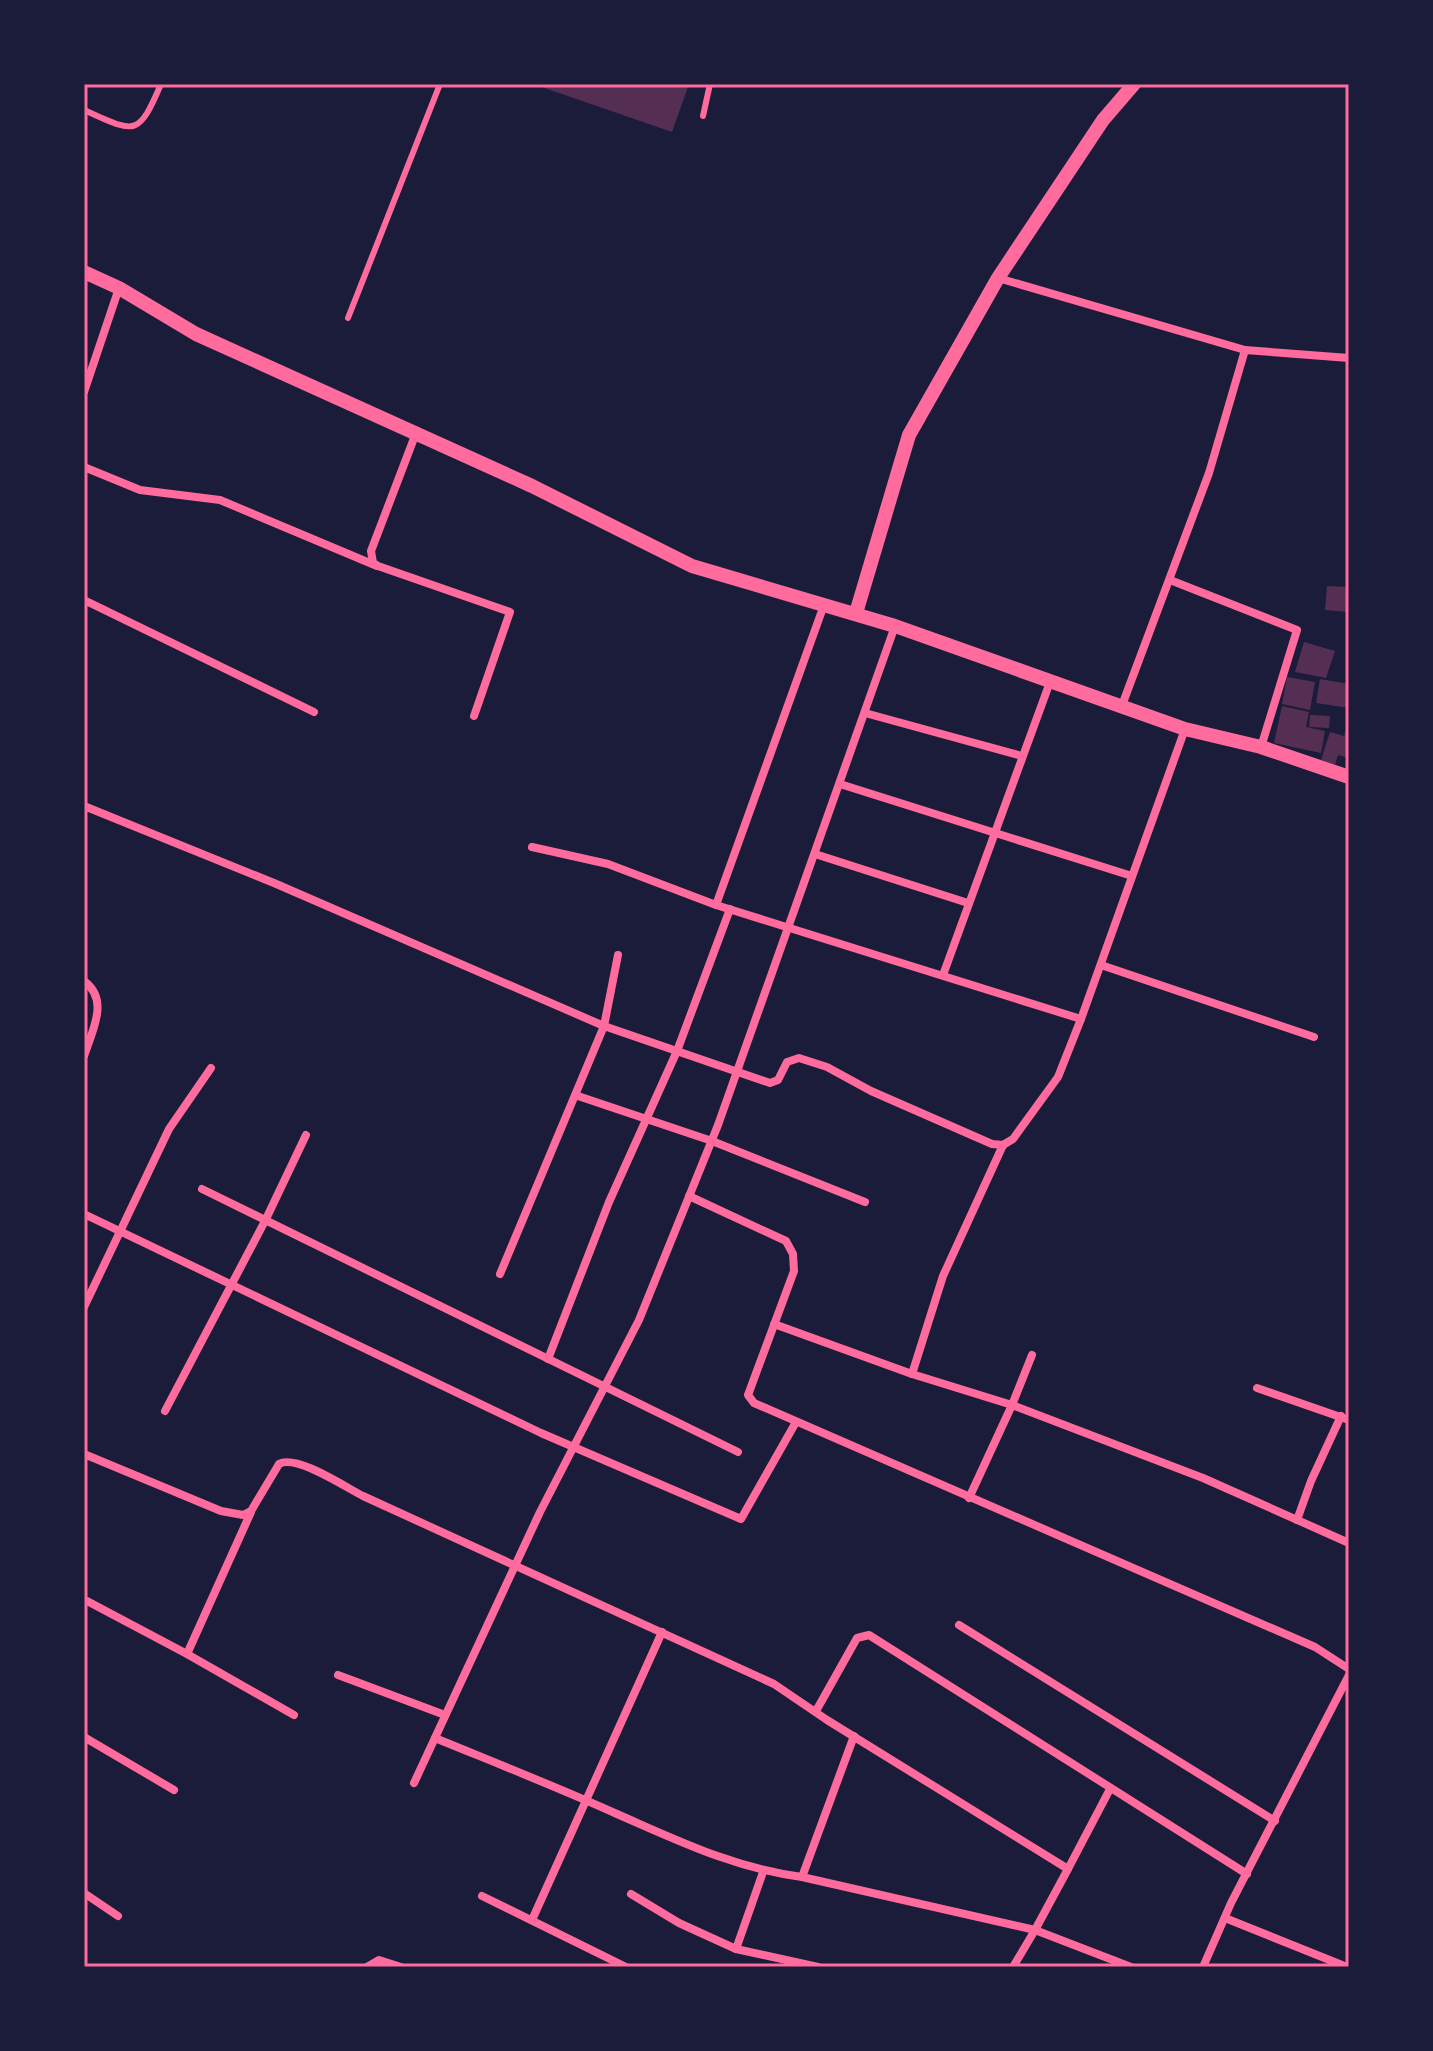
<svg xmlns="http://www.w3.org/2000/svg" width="1433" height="2051" viewBox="0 0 1433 2051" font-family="'Playfair Display',serif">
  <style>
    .building { fill: #542f53 }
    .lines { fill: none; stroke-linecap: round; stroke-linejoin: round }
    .service { stroke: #ff6b9d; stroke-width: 6 }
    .minor { stroke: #ff6b9d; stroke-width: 8 }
    .tertiary { stroke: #ff6b9d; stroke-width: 14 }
    .neatline { fill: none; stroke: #ff6b9d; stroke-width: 3 }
  </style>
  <rect width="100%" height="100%" fill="#1b1b3a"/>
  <!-- building -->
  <g class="building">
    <path d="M533 84H689L672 132Z"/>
    <path d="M1327 586 1349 587V612L1325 610Z"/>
    <path d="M1304 642 1335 651 1326 678 1295 672Z"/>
    <path d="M1287 677 1315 682 1310 710 1282 704Z"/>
    <path d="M1320 679 1349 684V708L1316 703Z"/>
    <path d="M1282 706 1309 712 1306 727 1325 731 1321 753 1274 743Z"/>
    <path d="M1310 715 1330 716 1329 728 1309 727Z"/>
    <path d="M1348 722 1349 758 1338 755 1335 765 1321 760 1330 732 1344 736Z"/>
  </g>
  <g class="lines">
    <!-- service -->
    <g class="service">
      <path d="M84 110C135 133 138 138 161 84"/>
      <path d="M703 116 710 84"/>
      <path d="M348 318 440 84"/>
    </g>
    <!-- minor -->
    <g class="minor">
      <path d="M998 278 1245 350 1349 358"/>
      <path d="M84 392 119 288"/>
      <path d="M416 433 371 551 373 563 378 566 510 612 474 716"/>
      <path d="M84 467 140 490 220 500 377 566"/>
      <path d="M1170 580 1297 630 1261 747"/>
      <path d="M84 600 314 712"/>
      <path d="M1121 708 1209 473 1245 350"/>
      <path d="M865 713 1022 756"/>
      <path d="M840 784 1132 876"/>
      <path d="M84 806 274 883 604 1026 770 1083 778 1080 787 1062 799 1058 827 1067 871 1091 992 1144 1003 1145 1013 1139 1058 1077 1081 1019 1185 729"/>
      <path d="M532 847 608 864 716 905 1081 1019"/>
      <path d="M815 854 968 903"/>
      <path d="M716 905 824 605"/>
      <path d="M1101 965 1314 1037"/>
      <path d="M943 975 1050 682"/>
      <path d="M84 981C110 1000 92 1031 84 1056"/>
      <path d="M575 1095 712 1141 865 1202"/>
      <path d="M202 1189 738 1452"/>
      <path d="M689 1196 786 1241 793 1254 794 1271 748 1395 754 1403 1315 1647 1349 1669"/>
      <path d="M84 1214 541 1433 741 1519 796 1422"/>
      <path d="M500 1274 604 1026 618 955"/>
      <path d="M84 1307 169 1129 211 1068"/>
      <path d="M774 1324 912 1374 1012 1405 1032 1355"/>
      <path d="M548 1359 609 1202 677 1051 730 909"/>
      <path d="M912 1374 943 1276 1003 1145"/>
      <path d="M1257 1388 1349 1420"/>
      <path d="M165 1411 266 1219 306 1135"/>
      <path d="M84 1454 221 1511 243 1515 251 1511 279 1464C296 1454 345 1487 363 1496L774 1684 827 1720 1068 1869 1035 1930 1131 1967"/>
      <path d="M969 1498 1012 1405 1203 1478 1349 1543"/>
      <path d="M1297 1520 1311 1481 1341 1416"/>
      <path d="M87 1601 187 1654 251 1512"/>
      <path d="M959 1625 1275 1821"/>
      <path d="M187 1654 294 1715"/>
      <path d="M338 1675 445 1715"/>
      <path d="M816 1711 857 1638 869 1635 1247 1874"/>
      <path d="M854 1736 802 1877 1035 1930 1013 1967"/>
      <path d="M84 1737 174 1790"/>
      <path d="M435 1738C496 1763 557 1787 617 1814 679 1841 734 1868 802 1877"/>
      <path d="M414 1783 540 1512 639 1320 718 1125 895 626"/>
      <path d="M1068 1869 1110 1789"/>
      <path d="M84 1893 118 1916"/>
      <path d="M631 1894 679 1923 736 1949 818 1967"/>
      <path d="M482 1896 626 1967"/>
      <path d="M1225 1918 1347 1967"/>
      <path d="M532 1920 662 1632"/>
      <path d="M736 1949 763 1872"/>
      <path d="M367 1967 379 1960 401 1967"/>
      <path d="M1203 1967 1231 1903 1349 1675"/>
    </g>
    <!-- tertiary -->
    <g class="tertiary">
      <path d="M84 272 119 288 196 334 532 486 692 566 895 626 1185 729 1261 747 1349 777"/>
      <path d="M856 613 909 435 998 278 1103 120 1134 84"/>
    </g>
  </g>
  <!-- border -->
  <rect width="1433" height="2051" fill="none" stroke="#1b1b3a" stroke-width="172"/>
  <rect x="86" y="86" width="1261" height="1879" class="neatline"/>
</svg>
